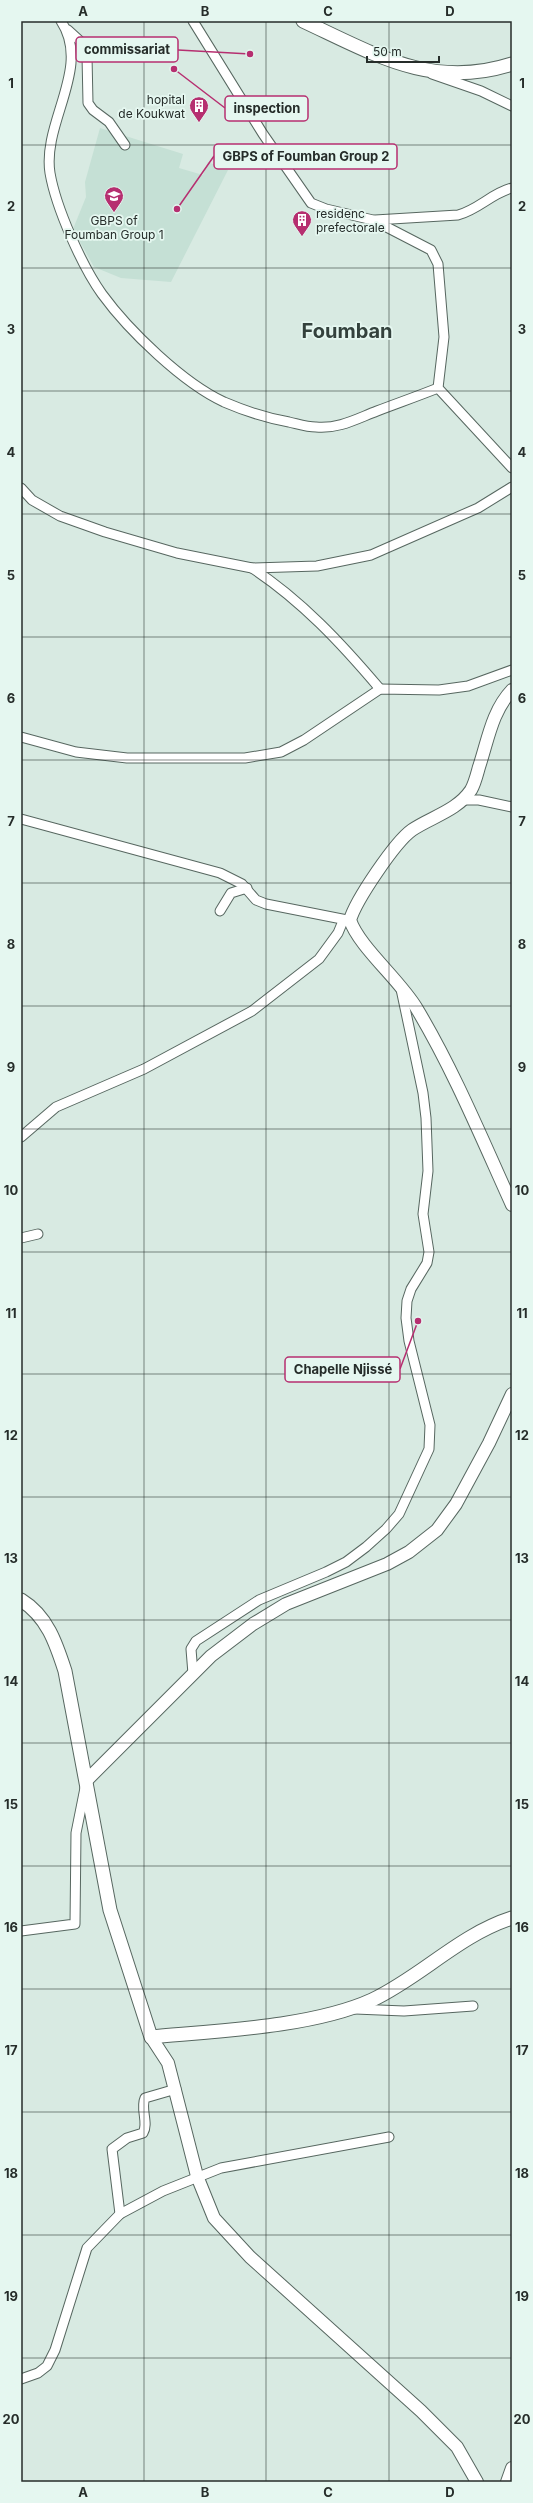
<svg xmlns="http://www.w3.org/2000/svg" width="533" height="2503" viewBox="0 0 533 2503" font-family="Inter,sans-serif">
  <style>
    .built { fill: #c5e0d5 }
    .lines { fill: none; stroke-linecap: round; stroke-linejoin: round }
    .minor-casing { stroke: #576760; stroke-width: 11 }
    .tertiary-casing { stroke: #576760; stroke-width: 14 }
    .secondary-casing { stroke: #576760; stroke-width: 15 }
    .minor { stroke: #fff; stroke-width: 9 }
    .tertiary { stroke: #fff; stroke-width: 12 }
    .secondary { stroke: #fff; stroke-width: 13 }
    .grid { fill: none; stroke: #262d2a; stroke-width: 1; stroke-opacity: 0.55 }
    .labels { text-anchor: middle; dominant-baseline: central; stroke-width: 3.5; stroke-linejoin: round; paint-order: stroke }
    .poi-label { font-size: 12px; fill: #262d2a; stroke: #e5f7f0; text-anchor: end }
    .town-label { font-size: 20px; font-weight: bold; fill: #34423d; stroke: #e5f7f0 }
    .leader { fill: none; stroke: #b62f70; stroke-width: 1.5 }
    .callout-dot { fill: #b62f70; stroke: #e5f7f0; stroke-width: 1.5 }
    .callout { fill: #e5f7f0; stroke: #b62f70; stroke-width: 1.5 }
    .callout-label { font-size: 13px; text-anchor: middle; font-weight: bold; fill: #262d2a }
    .neatline { fill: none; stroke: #262d2a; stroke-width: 1.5 }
    .grid-label { font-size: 13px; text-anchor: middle; font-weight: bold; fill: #262d2a }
  </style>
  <rect width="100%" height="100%" fill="#d8eae2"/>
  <!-- built -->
  <path class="built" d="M100 128 183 154 179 168 203 175 208 162 228 170 171 282 121 278 94 267 73 229 86 197 85 182Z"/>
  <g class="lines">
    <!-- minor casing -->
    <g class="minor-casing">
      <g id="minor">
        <path d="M61 21C92 68 42 122 50 173 56 208 82 266 102 294 129 331 183 383 224 402 245 411 266 418 289 422 298 424 307 427 316 427 339 429 356 419 377 411 398 403 418 396 438 388"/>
        <path d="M193 21 263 134 311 203 326 209 373 220 431 250 438 264 444 337 438 388 512 468"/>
        <path d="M68 30 80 41 87 56 88 103 93 110 109 122 125 145"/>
        <path d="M432 74 481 91 512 106"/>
        <path d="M375 220 458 215C478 210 492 193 512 188"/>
        <path d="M21 488 32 500 60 516 105 532 177 553 252 568 317 566 371 555 478 508 512 487"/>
        <path d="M252 568C301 600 342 644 380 689"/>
        <path d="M21 737 76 752 127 758H245L281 752 304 740 380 689 439 690 468 686 512 670"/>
        <path d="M463 800H479L512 807"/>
        <path d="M21 819 220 873 242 884 256 900 266 904 347 920"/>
        <path d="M220 911 231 893 247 888"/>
        <path d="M21 1137 56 1107 144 1069 252 1011 319 959 338 933 343 921"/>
        <path d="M21 1238 38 1234"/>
        <path d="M193 1674 191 1649 196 1641 259 1600 326 1572 346 1562 366 1547 386 1529 399 1514 429 1449 430 1425 409 1341 406 1318 407 1301 411 1289 427 1263 429 1252 423 1214 428 1171 426 1118 423 1093 401 989"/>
        <path d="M21 1931 75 1924 76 1833 85 1788"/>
        <path d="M355 2009 404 2011 473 2006"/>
        <path d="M120 2214 112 2149 127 2138 143 2133C149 2123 140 2109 145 2098L176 2089"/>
        <path d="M21 2379 38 2373 47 2366 55 2350 87 2248 120 2214 163 2191 221 2168 389 2137"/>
      </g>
    </g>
    <!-- tertiary casing -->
    <g class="tertiary-casing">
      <g id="tertiary">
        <path d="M512 690C492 711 488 740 479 767 477 774 475 783 471 790 457 811 431 817 412 830 395 842 356 900 350 920 359 947 401 981 417 1009 454 1071 482 1139 512 1205"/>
        <path d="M86 1781 211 1656 253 1624 286 1604 387 1564 409 1552 437 1530 456 1504 489 1443 512 1394"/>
        <path d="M151 2037 168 2063 197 2176 214 2218 250 2257 421 2411 457 2447 477 2482"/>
        <path d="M507 2482 512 2468"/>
      </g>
    </g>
    <!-- secondary casing -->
    <g class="secondary-casing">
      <g id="secondary">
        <path d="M303 21C374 54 432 90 512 64"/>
        <path d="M21 1600C47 1616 56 1643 65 1671L110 1910 151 2037C216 2031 313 2027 372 2000 421 1977 459 1935 512 1918"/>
      </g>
    </g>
    <!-- minor -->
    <use href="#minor" class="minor"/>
    <!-- tertiary -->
    <use href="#tertiary" class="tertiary"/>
    <!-- secondary -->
    <use href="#secondary" class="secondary"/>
  </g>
  <!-- grid -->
  <path class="grid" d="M144 21V2482M266 21V2482M389 21V2482M21 145H512M21 268H512M21 391H512M21 514H512M21 637H512M21 760H512M21 883H512M21 1006H512M21 1129H512M21 1252H512M21 1374H512M21 1497H512M21 1620H512M21 1743H512M21 1866H512M21 1989H512M21 2112H512M21 2235H512M21 2358H512"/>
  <!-- icons -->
  <defs>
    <g id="building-pin" transform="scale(1)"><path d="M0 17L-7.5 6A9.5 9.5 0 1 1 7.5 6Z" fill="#b62f70" stroke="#e5f7f0"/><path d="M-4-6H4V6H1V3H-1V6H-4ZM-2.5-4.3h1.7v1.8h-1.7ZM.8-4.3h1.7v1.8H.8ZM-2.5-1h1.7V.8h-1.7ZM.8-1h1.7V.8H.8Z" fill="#fff"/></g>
    <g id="school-pin" transform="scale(1)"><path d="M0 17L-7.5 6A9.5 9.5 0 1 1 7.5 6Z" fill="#b62f70" stroke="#e5f7f0"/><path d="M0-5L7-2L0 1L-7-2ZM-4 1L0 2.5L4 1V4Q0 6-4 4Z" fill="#fff"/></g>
  </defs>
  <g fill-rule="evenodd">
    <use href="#building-pin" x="199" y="106"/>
    <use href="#school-pin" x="114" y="196"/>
    <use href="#building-pin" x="302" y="220"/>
  </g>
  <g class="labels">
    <!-- poi labels -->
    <g class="poi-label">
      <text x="185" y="99">hopital<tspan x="185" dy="14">de Koukwat</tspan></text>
      <text x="316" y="213" text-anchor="start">residenc<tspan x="316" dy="14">prefectorale</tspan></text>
      <text x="114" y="220" text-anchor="middle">GBPS of<tspan x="114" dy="14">Foumban Group 1</tspan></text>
    </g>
    <!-- town labels -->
    <g class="town-label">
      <text x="347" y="331">Foumban</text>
    </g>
  </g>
  <!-- callouts -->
  <path class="leader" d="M250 54L178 50M174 69L225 108M177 209L214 156M418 1321L400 1369"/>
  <g class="callout-dot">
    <circle cx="250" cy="54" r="4"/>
    <circle cx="174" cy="69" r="4"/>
    <circle cx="177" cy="209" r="4"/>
    <circle cx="418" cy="1321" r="4"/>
  </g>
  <g class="callout">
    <rect x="76" y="37" width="102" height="25" rx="4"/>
    <rect x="225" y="96" width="83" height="25" rx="4"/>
    <rect x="214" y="144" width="183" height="25" rx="4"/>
    <rect x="285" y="1357" width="115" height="25" rx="4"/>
  </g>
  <g class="callout-label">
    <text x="127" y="54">commissariat</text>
    <text x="267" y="113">inspection</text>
    <text x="306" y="161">GBPS of Foumban Group 2</text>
    <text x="343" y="1374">Chapelle Njissé</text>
  </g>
  <!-- border -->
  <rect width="533" height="2503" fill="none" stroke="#e5f7f0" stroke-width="44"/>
  <!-- scale -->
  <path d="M367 56v6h72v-6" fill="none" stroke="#262d2a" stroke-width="2"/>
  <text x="373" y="56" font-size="12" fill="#262d2a" stroke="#e5f7f0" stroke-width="3" paint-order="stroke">50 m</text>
  <rect x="22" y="22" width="489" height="2459" class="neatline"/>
  <g class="grid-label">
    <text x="83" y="16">A</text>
    <text x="205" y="16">B</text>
    <text x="328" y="16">C</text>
    <text x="450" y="16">D</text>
    <text x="11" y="88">1</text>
    <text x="522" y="88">1</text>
    <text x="11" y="211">2</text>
    <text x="522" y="211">2</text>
    <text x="11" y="334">3</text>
    <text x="522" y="334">3</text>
    <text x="11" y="457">4</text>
    <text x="522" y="457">4</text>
    <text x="11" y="580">5</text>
    <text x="522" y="580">5</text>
    <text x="11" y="703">6</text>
    <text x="522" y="703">6</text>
    <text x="11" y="826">7</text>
    <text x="522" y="826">7</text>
    <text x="11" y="949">8</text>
    <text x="522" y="949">8</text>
    <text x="11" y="1072">9</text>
    <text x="522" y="1072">9</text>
    <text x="11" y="1195">10</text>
    <text x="522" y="1195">10</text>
    <text x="11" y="1318">11</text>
    <text x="522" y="1318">11</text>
    <text x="11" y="1440">12</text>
    <text x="522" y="1440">12</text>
    <text x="11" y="1563">13</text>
    <text x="522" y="1563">13</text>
    <text x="11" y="1686">14</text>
    <text x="522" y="1686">14</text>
    <text x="11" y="1809">15</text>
    <text x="522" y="1809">15</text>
    <text x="11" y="1932">16</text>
    <text x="522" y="1932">16</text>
    <text x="11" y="2055">17</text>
    <text x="522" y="2055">17</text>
    <text x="11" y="2178">18</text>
    <text x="522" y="2178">18</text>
    <text x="11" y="2301">19</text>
    <text x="522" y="2301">19</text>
    <text x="11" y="2424">20</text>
    <text x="522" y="2424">20</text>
    <text x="83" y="2497">A</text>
    <text x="205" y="2497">B</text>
    <text x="328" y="2497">C</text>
    <text x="450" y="2497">D</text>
  </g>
</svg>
